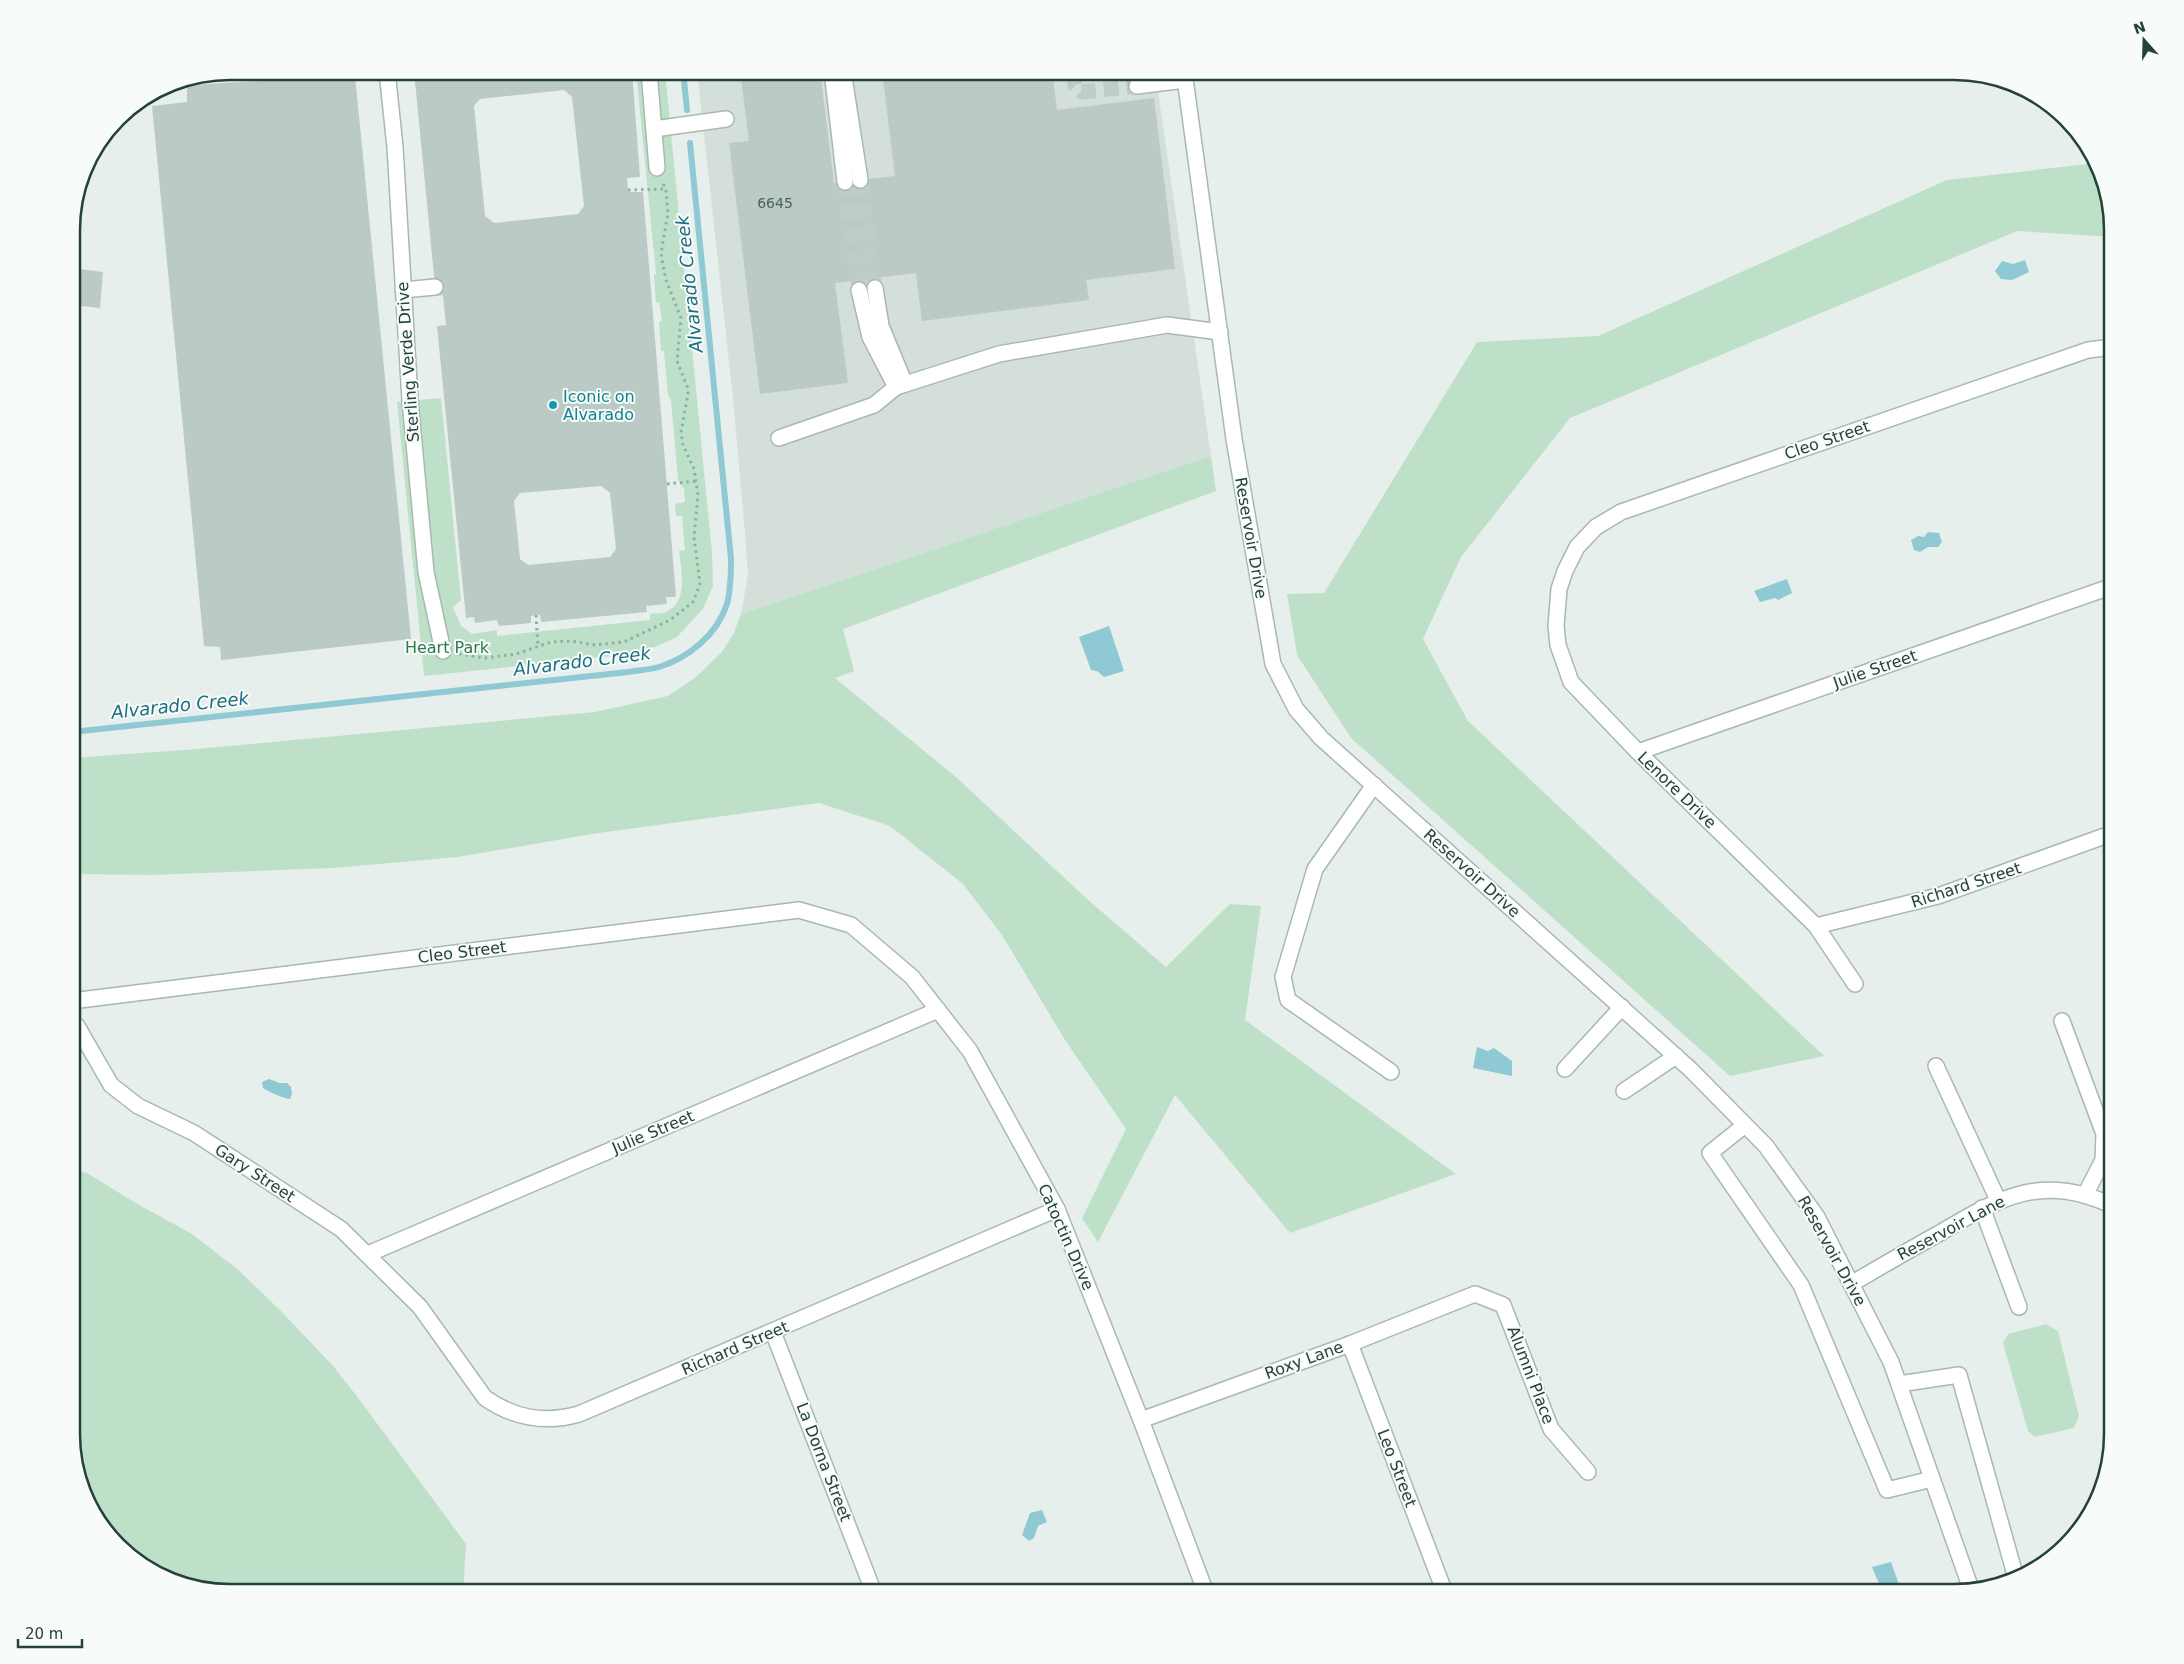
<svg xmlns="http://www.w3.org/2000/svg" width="2184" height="1664" viewBox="0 0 2184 1664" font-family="'DejaVu Sans',sans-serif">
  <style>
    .built { fill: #d4dfda }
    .green { fill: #bfe0c8 }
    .water { fill: #8ec9d4 }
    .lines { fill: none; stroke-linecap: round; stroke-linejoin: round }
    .stream { stroke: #8ec9d4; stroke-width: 6 }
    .building { fill: #bbcac4; fill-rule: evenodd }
    .minor-tunnel { stroke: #bfccc8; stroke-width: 15; stroke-dasharray: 15 8; stroke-linecap: butt }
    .minor-casing { stroke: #a8b8b2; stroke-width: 18 }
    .path { stroke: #86b3a5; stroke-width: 3; stroke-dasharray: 2.5 4; stroke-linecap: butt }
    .minor { stroke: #fff; stroke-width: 15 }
    .culture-dot { fill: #0f9aa8; stroke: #f7fbf9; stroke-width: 2 }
    .labels { text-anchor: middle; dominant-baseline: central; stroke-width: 4; stroke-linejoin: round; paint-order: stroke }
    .number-label { font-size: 14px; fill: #4a645c }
    .street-label { font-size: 16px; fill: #24423a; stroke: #f7fbf9 }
    .culture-label { font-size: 16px; fill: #0d838f; stroke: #f7fbf9; text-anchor: start }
    .park-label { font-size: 16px; fill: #2d7a4b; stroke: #f7fbf9 }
    .water-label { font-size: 18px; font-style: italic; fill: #1c6f80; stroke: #f7fbf9 }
    .rim { fill: none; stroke: #24423a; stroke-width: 2.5 }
  </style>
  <rect width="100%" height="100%" fill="#e6efeb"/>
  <!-- built -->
  <path class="built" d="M697 71H1155L1211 456 741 614 748 575 745 534 733 398Z"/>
  <!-- green -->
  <g class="green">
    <path d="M636 71H665L712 553 713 586 703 609 677 637 641 653 424 676 397 402 441 398 461 600 453 607 461 626 472 634 497 630V636L650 620V614C654 613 662 614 666 612 689 602 681 570 679 551L685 550 682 516H676L675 504 685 502 684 489 678 480 671 400 668 395 664 351H661L659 322 662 321 659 302 656 303 654 275 656 274Z"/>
    <path d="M2097 163 2113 237 2017 231 1570 418 1461 557 1423 639 1468 721 1824 1056 1730 1076 1351 738 1297 655 1287 594 1324 593 1477 342 1598 336 1947 180Z"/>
    <path d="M1211 456 1216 491 843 629 854 671 835 678 956 777 1087 899 1166 967 1230 904 1261 906 1245 1020 1456 1174 1290 1233 1175 1095 1098 1242 1082 1218 1126 1129 1065 1040 1002 935 963 884 890 826 819 803 592 834 458 857 333 868 152 875 72 874V758L197 749 595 712 668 696 696 677 721 653 733 635 741 614Z"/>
    <path d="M72 1169 87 1173 139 1205 192 1234 236 1268 279 1309 334 1367 359 1399 466 1544 463 1593H230L179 1584 133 1560 88 1504 72 1444Z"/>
    <path d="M2046 1324 2058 1331 2079 1416 2074 1428 2035 1437 2028 1431 2003 1343 2008 1334Z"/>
  </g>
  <!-- water -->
  <g class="water">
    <path d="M2025 260 2029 272 2012 280 2001 279 1995 271 2002 261 2013 264Z"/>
    <path d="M1928 532 1939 533 1942 542 1938 547H1928L1920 552 1914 550 1911 540 1918 536 1924 537Z"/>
    <path d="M1787 579 1792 593 1778 600 1775 598 1760 602 1754 591Z"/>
    <path d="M1109 626 1124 671 1104 677 1097 671 1091 670 1079 637Z"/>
    <path d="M1477 1047 1488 1051 1494 1048 1512 1061V1076L1473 1068Z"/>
    <path d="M269 1079 280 1083H287L291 1087 292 1094 290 1099C283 1098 269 1092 263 1088L262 1082Z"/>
    <path d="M1042 1510 1047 1522 1038 1526 1034 1538 1029 1541 1022 1535 1030 1513Z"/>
    <path d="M1891 1562 1902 1593H1883L1872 1567Z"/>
  </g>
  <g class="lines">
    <!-- stream -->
    <g class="stream">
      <path d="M683 71 687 110"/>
      <path d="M72 732 628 672C638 670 649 670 659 667 688 658 717 635 727 604 731 589 731 574 731 559L690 143"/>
    </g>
  </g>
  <!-- building -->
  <g class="building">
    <path d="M414 71H632L640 177 627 178 628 190 629 192H643L676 597H666L667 604 646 606 647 612 541 622 540 615H536L531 616V623L499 626 497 620 475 623 474 617 466 618 437 326 446 325 443 295 436 296ZM564 90 572 97 584 206 578 214 494 223 485 216 474 106 480 99ZM601 486 610 493 616 549 610 557 528 565 520 559 514 501 520 493Z"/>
    <path d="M740 71H820L834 183 895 176 882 71H1052L1057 110 1154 98 1175 269 1086 280 1089 300 922 321 916 273 835 283 848 383 760 394 729 143 749 141Z"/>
    <path d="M355 76 411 639 221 660 220 647 204 646 152 106 187 102V85Z"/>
    <path d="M72 268 103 272 100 308 72 305Z"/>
  </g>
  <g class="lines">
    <!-- minor-tunnel -->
    <g class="minor-tunnel">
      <path d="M1072 71 1075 85 1082 92 1137 86"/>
      <path d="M860 180 875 288"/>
      <path d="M845 182 859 290"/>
    </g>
    <!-- minor casing -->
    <g class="minor-casing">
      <g id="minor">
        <path d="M387 71 395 147 410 400 426 572 443 651"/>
        <path d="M649 71 657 168"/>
        <path d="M832 71 845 182"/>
        <path d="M843 71 860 180"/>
        <path d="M1184 71 1234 439 1273 664 1296 709 1321 738 1690 1069 1766 1146 1817 1217 1891 1362 1971 1589"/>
        <path d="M1137 86 1185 80"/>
        <path d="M654 129 726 119"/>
        <path d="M875 288 881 326 905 384"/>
        <path d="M403 290 435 287"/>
        <path d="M859 290 870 337 896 387"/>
        <path d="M779 438 874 405 896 387 999 354 1167 325 1220 332"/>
        <path d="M1638 752 2113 586"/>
        <path d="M1374 785 1315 869 1283 977 1288 1000 1391 1072"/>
        <path d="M1816 926 1938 896 2113 833"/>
        <path d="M1855 984 1816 926 1638 752 1571 682 1558 645 1556 626 1559 589 1565 571 1577 547 1596 527 1621 512 2088 350 2113 347"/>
        <path d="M72 1001 799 910 851 925 912 977 970 1051 1057 1209 1141 1420 1206 1593"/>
        <path d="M2062 1021 2104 1134 2103 1160 2085 1195"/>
        <path d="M72 1023 77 1026 111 1085 138 1106 194 1133 341 1229 420 1307 485 1398C514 1418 544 1424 579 1414L1057 1209"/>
        <path d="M1936 1066 1998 1200"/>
        <path d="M1565 1069 1622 1007"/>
        <path d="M1624 1091 1676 1056"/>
        <path d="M1745 1125 1710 1153 1801 1285 1887 1490 1932 1479"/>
        <path d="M1982 1208 2019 1307"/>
        <path d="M368 1254 938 1010"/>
        <path d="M1851 1284C1880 1267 1909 1250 1938 1234 1999 1198 2042 1172 2113 1206"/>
        <path d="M773 1332 874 1593"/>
        <path d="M1350 1344 1445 1593"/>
        <path d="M1899 1384 1959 1375 2016 1578"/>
        <path d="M1141 1420 1350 1344 1475 1294 1503 1305 1551 1429 1588 1472"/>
      </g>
    </g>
    <!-- path -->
    <g class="path">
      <path d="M628 190 665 189"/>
      <path d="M667 484 697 481"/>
      <path d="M536 615 538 646"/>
      <path d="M459 654 485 658 516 654 551 642 572 641 595 645 624 642 670 620 693 602 700 584 694 537 698 495 694 469 683 445 681 432 688 394 687 386 677 361 681 318 666 280 663 265 661 253 668 213 666 191 663 183"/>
    </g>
    <!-- minor -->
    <use href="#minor" class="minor"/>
  </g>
  <!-- markers -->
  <circle class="culture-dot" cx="553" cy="405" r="5"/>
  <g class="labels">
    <!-- number labels -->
    <g class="number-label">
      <text x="775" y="203">6645</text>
    </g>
    <!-- street labels -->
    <g class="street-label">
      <text transform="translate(408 362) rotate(-94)">Sterling Verde Drive</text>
      <text transform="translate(1827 440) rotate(-19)">Cleo Street</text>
      <text transform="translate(1251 538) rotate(80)">Reservoir Drive</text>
      <text transform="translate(1875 669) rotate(-19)">Julie Street</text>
      <text transform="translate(1677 790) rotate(44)">Lenore Drive</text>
      <text transform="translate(1472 873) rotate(42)">Reservoir Drive</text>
      <text transform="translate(1966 885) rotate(-18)">Richard Street</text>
      <text transform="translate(462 952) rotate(-7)">Cleo Street</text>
      <text transform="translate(653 1132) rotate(-23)">Julie Street</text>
      <text transform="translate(255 1173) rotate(33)">Gary Street</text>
      <text transform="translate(1951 1228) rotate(-28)">Reservoir Lane</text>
      <text transform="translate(1066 1237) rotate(66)">Catoctin Drive</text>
      <text transform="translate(1832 1251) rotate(61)">Reservoir Drive</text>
      <text transform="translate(735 1348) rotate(-23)">Richard Street</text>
      <text transform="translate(1304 1360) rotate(-20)">Roxy Lane</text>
      <text transform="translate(1531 1375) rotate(69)">Alumni Place</text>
      <text transform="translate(824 1462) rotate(69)">La Dorna Street</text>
      <text transform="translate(1397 1468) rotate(69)">Leo Street</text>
    </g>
    <!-- culture labels -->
    <g class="culture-label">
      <text x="563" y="396">Iconic on<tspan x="563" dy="18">Alvarado</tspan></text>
    </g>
    <!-- park labels -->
    <g class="park-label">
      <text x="447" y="647">Heart Park</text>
    </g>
    <!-- water labels -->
    <g class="water-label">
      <text transform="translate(689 284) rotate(-96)">Alvarado Creek</text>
      <text transform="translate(582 661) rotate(-7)">Alvarado Creek</text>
      <text transform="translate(180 705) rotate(-6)">Alvarado Creek</text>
    </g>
  </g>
  <!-- crop -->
  <path d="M0 0H2184V1664H0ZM230 80H1954A150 150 0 0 1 2104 230V1434A150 150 0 0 1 1954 1584H230A150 150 0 0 1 80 1434V230A150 150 0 0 1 230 80Z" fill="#f7fbf9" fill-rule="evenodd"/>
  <path class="rim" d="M230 80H1954A150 150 0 0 1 2104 230V1434A150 150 0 0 1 1954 1584H230A150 150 0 0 1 80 1434V230A150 150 0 0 1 230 80Z"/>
  <!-- north arrow -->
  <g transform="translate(2144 40) rotate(340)" stroke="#f7fbf9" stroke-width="4" paint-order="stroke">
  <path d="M0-4L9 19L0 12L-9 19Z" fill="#24423a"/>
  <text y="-8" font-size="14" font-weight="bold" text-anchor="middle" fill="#24423a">N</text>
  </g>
  <!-- scale -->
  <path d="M18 1639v8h64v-8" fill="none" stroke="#24423a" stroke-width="2.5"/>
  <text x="25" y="1639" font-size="15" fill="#24423a" stroke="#f7fbf9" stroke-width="4" paint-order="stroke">20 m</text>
</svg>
